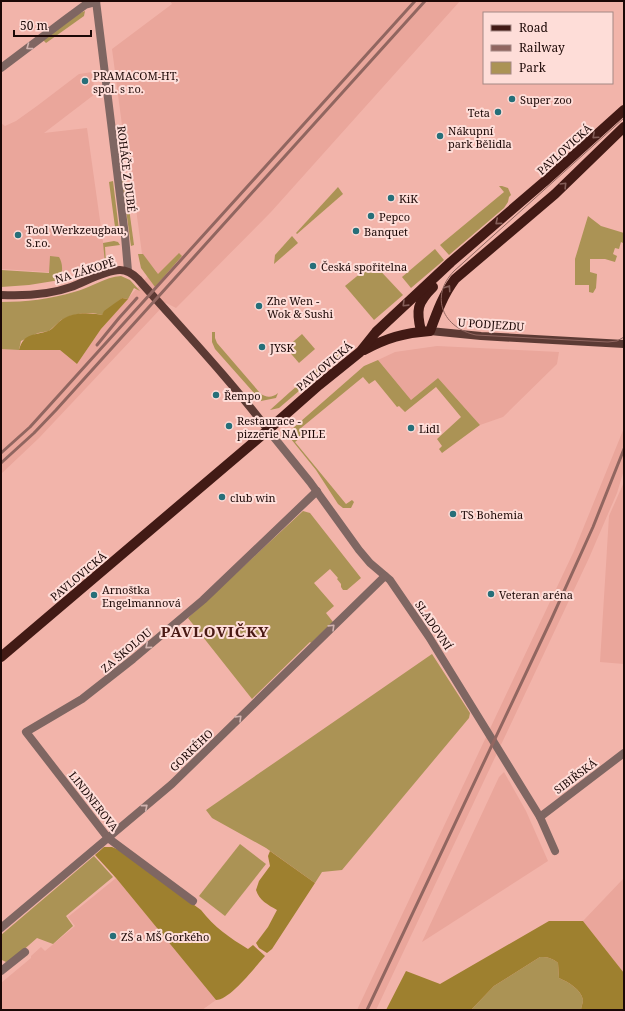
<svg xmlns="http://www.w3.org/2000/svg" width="625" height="1011" viewBox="0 0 625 1011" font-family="'Noto Serif',serif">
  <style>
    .built { fill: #eaa69b }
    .green { fill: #ab9355 }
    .forest { fill: #9e802f }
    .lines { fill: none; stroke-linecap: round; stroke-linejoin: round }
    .street { stroke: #7f6662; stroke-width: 8 }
    .secondary { stroke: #5c3a34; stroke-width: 8 }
    .primary { stroke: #421a15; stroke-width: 10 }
    .tram { stroke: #916660; stroke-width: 1 }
    .rail { stroke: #916660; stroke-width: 3 }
    .oneway { stroke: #d2b3af }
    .oneway2 { stroke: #845e59 }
    .poi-dot { fill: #266f79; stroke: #feddd8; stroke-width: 1.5 }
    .labels { text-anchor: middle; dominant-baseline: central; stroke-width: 4; stroke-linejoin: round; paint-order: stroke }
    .poi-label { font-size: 11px; fill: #1c0806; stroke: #feddd8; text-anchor: start }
    .street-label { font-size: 11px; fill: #1c0806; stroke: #feddd8 }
    .district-label { font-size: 15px; font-weight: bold; letter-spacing: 1px; fill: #491914; stroke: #feddd8 }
  </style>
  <rect width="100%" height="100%" fill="#f2b4aa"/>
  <!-- built -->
  <g class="built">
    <path d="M170 1H460L271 212 176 308 166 303 39 438 1 474V349L60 350 77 364 101 329 153 270 157 272 142 254 130 163H127L112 49 172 4Z"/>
    <path d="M92 72 95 94 44 133 87 128 106 263 62 273 1 269V123L5 126 16 121 37 106 79 74Z"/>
    <path d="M437 346 458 347 559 352 557 364 503 417 480 425 438 378 411 400 378 360 395 352Z"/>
    <path d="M624 428V470L617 493 589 558 376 1010H357L574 551Z"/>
    <path d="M624 482V664L600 662 609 516Z"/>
    <path d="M504 772 526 811 548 861 422 942 499 777Z"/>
    <path d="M116 878 216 1000 202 1010H1V983L31 958V956L41 947 45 951 75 926 68 917Z"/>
    <path d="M624 878V973L583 921Z"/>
  </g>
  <!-- green -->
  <g class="green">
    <path d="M85 11 84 16 46 43 43 40 80 13Z"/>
    <path d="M125 179 134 245 131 246 122 181Z"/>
    <path d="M113 181 119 230 118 233 112 234 110 232 115 227 109 182Z"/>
    <path d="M499 186H502L508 188 511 195 509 197 508 202 504 208 449 255 440 245 504 192Z"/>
    <path d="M338 187 343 194 297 234 296 233Z"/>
    <path d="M588 216 601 226 624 233 623 243 621 242 619 249 615 248 613 254 617 256 615 262 605 259H590V272L597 274 596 288 593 293 589 292V285H575V259Z"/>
    <path d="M292 236 298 243 274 264 275 255Z"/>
    <path d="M114 241 118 242 120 245 105 247 106 263C99 268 83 276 75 272V270L105 263 103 243Z"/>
    <path d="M435 249 444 260 411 288 402 277Z"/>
    <path d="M179 253 182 256 155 287 141 268 138 254H143L158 274Z"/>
    <path d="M50 256 59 257C63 263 63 273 60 280L29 285 1 287V270L49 273Z"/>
    <path d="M373 263 403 295 374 320 345 286Z"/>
    <path d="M121 276 130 280 140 291 134 288 128 299 122 298 102 315 93 313H83L70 316 61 320 49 331 38 333 21 341 19 350 1 349V302C26 302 50 299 74 292 90 288 105 277 121 276Z"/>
    <path d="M212 332H215V338L217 343 260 393C266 398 272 398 278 393L276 398 261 401 215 349 212 342Z"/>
    <path d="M302 334 315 349 299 363 286 348Z"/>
    <path d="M345 350 346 351 279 408 270 410 290 392 327 360Z"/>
    <path d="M378 360 411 400 438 378 480 425 442 453 439 449 442 446 437 439 461 417 436 387 405 412 399 406 397 407 375 380 369 384 363 377 301 428 305 434 295 442 346 504 352 500 354 502 351 508H343L338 504 316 470 291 439 290 435 292 429 364 366Z"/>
    <path d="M303 511 310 513 361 578 347 590H343L341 587V584L337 579 338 578 330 569 314 583 334 606 326 613 333 622 311 643 310 642 252 699 188 618Z"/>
    <path d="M432 654 470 713 469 718 342 870 322 872 315 883 266 848 212 818 206 810Z"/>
    <path d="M240 844 266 864 225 916 199 896Z"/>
    <path d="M94 856 113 877 66 916 73 926 53 944 37 938 12 960 6 962 2 960 1 935Z"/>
    <path d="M540 957C548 957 552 958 558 963L559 978C568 982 581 989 583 1000 583 1003 581 1007 581 1010H471L494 986Z"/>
  </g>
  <!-- forest -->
  <g class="forest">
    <path d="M122 298 128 299 101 329 77 364 60 350H19C24 332 34 336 48 331 52 330 56 324 60 321 71 312 88 312 102 315L104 311Z"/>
    <path d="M104 847H112L119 850 201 910C214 927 230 938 248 949L253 945 265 956C255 967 230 1000 216 1000L116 878 95 855Z"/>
    <path d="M270 851 315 883 272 949 267 953 259 948 256 943 268 927 277 910C268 905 259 900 256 890L259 881 270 866 268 856Z"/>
    <path d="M549 921H583L624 973V1010H581C581 1007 583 1003 583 1000 581 989 568 982 559 978L558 963C552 958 548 957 540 957L494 986 471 1010H386L406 971 440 984Z"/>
  </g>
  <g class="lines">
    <!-- street -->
    <g class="street">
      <path d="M96 1 125 236 128 271"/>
      <path d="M1 68 66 19 85 5 96 2"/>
      <path d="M268 430 310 482 359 550 370 563 390 580 429 637 540 817 555 851"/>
      <path d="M540 817 624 753"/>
      <path d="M193 901 108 838 26 732 82 699 133 659 203 600 317 491"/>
      <path d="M1 928 172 784 385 576"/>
      <path d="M1 971 25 952"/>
    </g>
    <!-- secondary -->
    <g class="secondary">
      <path d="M1 295C24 296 49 295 71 287 85 282 105 270 120 270 128 270 133 274 138 279 182 329 228 377 268 430"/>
      <path d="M430 331 481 336 624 344"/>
    </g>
    <!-- primary -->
    <g class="primary">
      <path d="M421 331C416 310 417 303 433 287"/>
      <path d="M364 350C387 338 403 333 430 331 437 312 443 295 455 279L555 194 624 127"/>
      <path d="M1 657 268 430 319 385 360 352 376 332 451 262 544 182 624 110"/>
    </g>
    <!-- tram -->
    <path class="tram" d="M624 118 454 271C429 297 443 328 476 335L608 342 617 341 624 337"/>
    <!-- rail -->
    <g class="rail">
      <path d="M97 345 119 318 137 298"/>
      <path d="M1 453 30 427 49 406 415 1"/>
      <path d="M1 463 34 433 56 410 425 1"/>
      <path d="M367 1010 551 620 593 527 624 449"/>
    </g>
  </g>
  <!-- one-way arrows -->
  <defs><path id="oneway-chevron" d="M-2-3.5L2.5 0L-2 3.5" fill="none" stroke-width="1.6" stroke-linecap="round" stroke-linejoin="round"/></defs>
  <g class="oneway">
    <use href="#oneway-chevron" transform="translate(29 47) rotate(143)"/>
    <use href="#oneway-chevron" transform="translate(332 627) rotate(-44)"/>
    <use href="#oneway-chevron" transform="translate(148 646) rotate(140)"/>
    <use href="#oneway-chevron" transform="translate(239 718) rotate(-44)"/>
    <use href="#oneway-chevron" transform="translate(145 807) rotate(-40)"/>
  </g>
  <g class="oneway2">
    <use href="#oneway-chevron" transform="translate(595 136) rotate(138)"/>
    <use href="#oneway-chevron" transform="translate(564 185) rotate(-46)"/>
    <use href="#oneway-chevron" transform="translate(498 222) rotate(140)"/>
    <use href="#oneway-chevron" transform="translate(448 288) rotate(-56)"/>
    <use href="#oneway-chevron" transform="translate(405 304) rotate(136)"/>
  </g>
  <!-- markers -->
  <g class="poi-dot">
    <circle cx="85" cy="81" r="4"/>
    <circle cx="512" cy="99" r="4"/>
    <circle cx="498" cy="112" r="4"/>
    <circle cx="440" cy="136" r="4"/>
    <circle cx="391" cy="198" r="4"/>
    <circle cx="371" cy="216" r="4"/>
    <circle cx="356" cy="231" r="4"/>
    <circle cx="18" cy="235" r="4"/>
    <circle cx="313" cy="266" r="4"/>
    <circle cx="259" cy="306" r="4"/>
    <circle cx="262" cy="347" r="4"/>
    <circle cx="216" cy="395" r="4"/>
    <circle cx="229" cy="426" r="4"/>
    <circle cx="411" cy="428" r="4"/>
    <circle cx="222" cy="497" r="4"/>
    <circle cx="453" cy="514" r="4"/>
    <circle cx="491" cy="594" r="4"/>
    <circle cx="94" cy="595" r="4"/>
    <circle cx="113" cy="936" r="4"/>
  </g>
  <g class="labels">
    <!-- poi labels -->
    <g class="poi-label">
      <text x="93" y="75">PRAMACOM-HT,<tspan x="93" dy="13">spol. s r.o.</tspan></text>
      <text x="520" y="99">Super zoo</text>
      <text x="490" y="112" text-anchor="end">Teta</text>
      <text x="448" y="130">Nákupní<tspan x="448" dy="13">park Bělidla</tspan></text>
      <text x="399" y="198">KiK</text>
      <text x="379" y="216">Pepco</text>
      <text x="26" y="229">Tool Werkzeugbau,<tspan x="26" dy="13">S.r.o.</tspan></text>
      <text x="364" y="231">Banquet</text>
      <text x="321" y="266">Česká spořitelna</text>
      <text x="267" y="300">Zhe Wen -<tspan x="267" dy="13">Wok &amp; Sushi</tspan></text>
      <text x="270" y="347">JYSK</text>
      <text x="224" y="395">Řempo</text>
      <text x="237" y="420">Restaurace -<tspan x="237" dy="13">pizzerie NA PILE</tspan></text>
      <text x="419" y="428">Lidl</text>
      <text x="230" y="497">club win</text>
      <text x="461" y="514">TS Bohemia</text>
      <text x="102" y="589">Arnoštka<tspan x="102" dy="13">Engelmannová</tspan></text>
      <text x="499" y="594">Veteran aréna</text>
      <text x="121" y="936">ZŠ a MŠ Gorkého</text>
    </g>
    <!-- street labels -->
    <g class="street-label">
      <text transform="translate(564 149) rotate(-42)">PAVLOVICKÁ</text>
      <text transform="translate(127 169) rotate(83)">ROHÁČE Z DUBÉ</text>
      <text transform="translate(85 270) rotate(-17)">NA ZÁKOPĚ</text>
      <text transform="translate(491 324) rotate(4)">U PODJEZDU</text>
      <text transform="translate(324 366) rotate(-40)">PAVLOVICKÁ</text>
      <text transform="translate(78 576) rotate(-40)">PAVLOVICKÁ</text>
      <text transform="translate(434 625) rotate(56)">SLADOVNÍ</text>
      <text transform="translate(126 650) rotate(-40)">ZA ŠKOLOU</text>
      <text transform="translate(191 750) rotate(-44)">GORKÉHO</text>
      <text transform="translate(575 776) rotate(-37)">SIBIŘSKÁ</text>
      <text transform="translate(94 801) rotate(52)">LINDNEROVA</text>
    </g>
    <!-- district labels -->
    <g class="district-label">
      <text x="215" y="631">PAVLOVIČKY</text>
    </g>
  </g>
  <!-- border -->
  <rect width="625" height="1011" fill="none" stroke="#1c0806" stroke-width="4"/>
  <!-- legend -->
  <rect x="483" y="12" width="130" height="72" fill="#feddd8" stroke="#a48884"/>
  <rect x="491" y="25" width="20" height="6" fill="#421a15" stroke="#a48884"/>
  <text x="519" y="32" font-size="12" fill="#1c0806">Road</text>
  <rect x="491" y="45" width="20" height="6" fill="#916660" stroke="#a48884"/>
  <text x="519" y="52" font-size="12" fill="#1c0806">Railway</text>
  <rect x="491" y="62" width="20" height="12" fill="#ab9355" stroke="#a48884"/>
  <text x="519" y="72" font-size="12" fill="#1c0806">Park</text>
  <!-- scale -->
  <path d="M14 30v6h77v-6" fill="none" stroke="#1c0806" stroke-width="2"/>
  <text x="20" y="30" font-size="12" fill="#1c0806" stroke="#feddd8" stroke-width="3" paint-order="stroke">50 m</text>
</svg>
